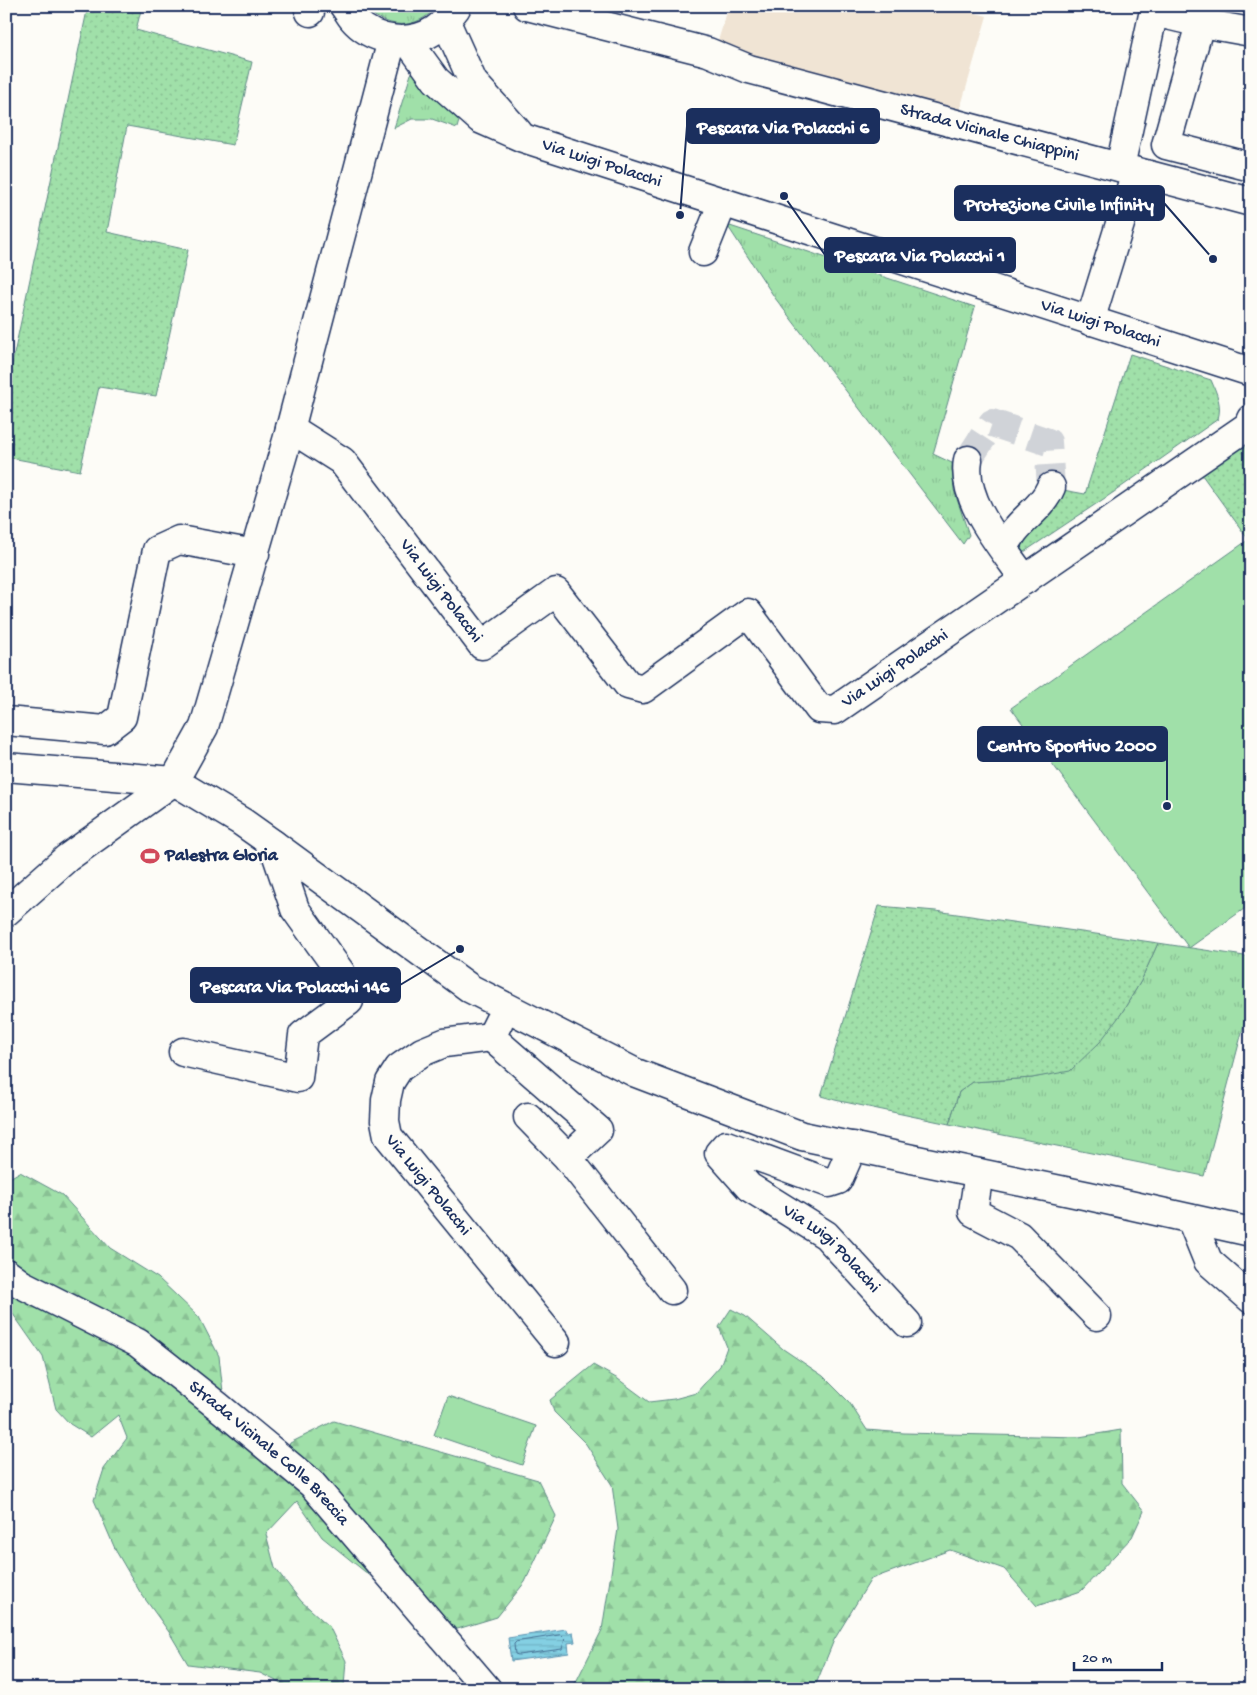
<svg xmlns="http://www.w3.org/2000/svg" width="1257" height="1695" viewBox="0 0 1257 1695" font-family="'Gochi Hand',sans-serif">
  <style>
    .built { fill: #f0e4d4 }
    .grass { fill: url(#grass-tufts); stroke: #5e8884 }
    .forest { fill: url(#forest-firs); stroke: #5e8884 }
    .garden { fill: url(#garden-dots); stroke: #5e8884 }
    .pitch { fill: #a0e0a9; stroke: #5e8884 }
    .water { fill: url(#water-rules); stroke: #5a90ae }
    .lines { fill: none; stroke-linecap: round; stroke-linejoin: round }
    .shore { stroke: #456f93; stroke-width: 1 }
    .minor-tunnel { stroke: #d0d3d8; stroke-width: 28; stroke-dasharray: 28 14; stroke-linecap: butt }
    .minor-casing { stroke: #1b2f5e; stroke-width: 31 }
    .minor { stroke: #fdfcf7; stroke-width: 28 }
    .labels { text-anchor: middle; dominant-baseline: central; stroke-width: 4.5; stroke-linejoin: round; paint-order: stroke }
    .street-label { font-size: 18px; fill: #1b2f5e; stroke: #fdfcf7 }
    .poi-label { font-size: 18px; font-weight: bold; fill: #1b2f5e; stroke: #fdfcf7; text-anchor: start }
    .leader { fill: none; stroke: #1b2f5e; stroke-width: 2 }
    .callout-dot { fill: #1b2f5e; stroke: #fdfcf7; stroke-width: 2 }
    .callout { fill: #1b2f5e; stroke: #1b2f5e; stroke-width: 2 }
    .callout-label { font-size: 19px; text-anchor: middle; font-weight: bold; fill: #fff }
  </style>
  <defs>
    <pattern id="grass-tufts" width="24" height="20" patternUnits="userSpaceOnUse" patternTransform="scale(1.25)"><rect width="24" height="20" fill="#a0e0a9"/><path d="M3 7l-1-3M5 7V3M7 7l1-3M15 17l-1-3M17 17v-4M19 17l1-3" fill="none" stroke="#89c094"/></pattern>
    <pattern id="forest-firs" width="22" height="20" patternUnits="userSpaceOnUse" patternTransform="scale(1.25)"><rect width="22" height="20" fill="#a0e0a9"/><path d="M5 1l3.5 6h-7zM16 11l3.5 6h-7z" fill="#89c094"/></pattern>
    <pattern id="garden-dots" width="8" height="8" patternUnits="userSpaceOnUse" patternTransform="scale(1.25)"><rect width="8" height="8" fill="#a0e0a9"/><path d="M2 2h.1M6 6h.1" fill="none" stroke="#89c094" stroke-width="1.8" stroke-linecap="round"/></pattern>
    <pattern id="water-rules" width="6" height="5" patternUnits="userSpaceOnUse" patternTransform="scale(1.25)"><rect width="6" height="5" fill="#84d0e3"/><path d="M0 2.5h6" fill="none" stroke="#71b3c5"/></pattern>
  </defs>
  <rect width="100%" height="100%" fill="#fdfcf7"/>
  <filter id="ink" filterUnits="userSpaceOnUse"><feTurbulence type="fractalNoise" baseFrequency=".02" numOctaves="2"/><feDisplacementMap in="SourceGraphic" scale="10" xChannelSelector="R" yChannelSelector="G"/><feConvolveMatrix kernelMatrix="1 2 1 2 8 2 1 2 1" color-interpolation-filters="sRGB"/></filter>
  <g filter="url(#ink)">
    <!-- built -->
    <path class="built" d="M729 6H950L987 16 956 123 716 47Z"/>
    <!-- grass -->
    <g class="grass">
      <path d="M362 6H438C414 32 387 29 362 6Z"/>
      <path d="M417 69 463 107 457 128 432 119H412L394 128 411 74Z"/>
      <path d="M727 225 975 307 933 454 952 463 954 490 969 535 963 544 775 298Z"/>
      <path d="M1158 943 1251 957V998L1204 1176 949 1124 959 1092 973 1082 1032 1078 1070 1070 1121 1014 1141 981Z"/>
    </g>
    <!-- forest -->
    <g class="forest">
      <path d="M20 1172 62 1195 110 1248 158 1278 199 1317 219 1356 223 1392 241 1442 282 1466 290 1443 334 1421 538 1480 556 1516 525 1582 497 1617 451 1631 364 1571 322 1537 297 1501 266 1534 275 1568 301 1601 329 1626 346 1661 344 1686 333 1689H292L260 1673 188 1664 169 1632 140 1592 116 1551 94 1500 104 1469 127 1438 118 1415 91 1437 70 1424 56 1409 43 1357 6 1304V1180Z"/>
      <path d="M731 1309 745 1316 783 1349 823 1376 849 1402 867 1430 904 1433 1079 1437 1121 1430 1122 1483 1144 1511 1132 1537 1081 1591 1037 1606 1004 1569 950 1550 871 1579 834 1640 814 1689H566L576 1682 602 1630 618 1529 612 1485 586 1444 554 1412 550 1400 593 1365 618 1379 649 1402 674 1399 696 1393 720 1366 727 1347 719 1327Z"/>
    </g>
    <!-- garden -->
    <g class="garden">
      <path d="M88 6H142L136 30 252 62 233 145 127 126 107 232 188 250 156 396 99 387 80 471 6 457V392Z"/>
      <path d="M1130 354 1211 380C1217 394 1222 405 1218 419L1114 492 1018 556 1015 536 1063 490 1085 494Z"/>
      <path d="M1251 440V543L1202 475Z"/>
      <path d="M879 906 936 911 1158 943 1141 981 1121 1014 1100 1042 1070 1071 1032 1078 973 1082 959 1092 949 1124 835 1100 821 1096Z"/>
    </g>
    <!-- pitch -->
    <g class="pitch">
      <path d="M1248 540 1251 544V904L1189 948 1011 708Z"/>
      <path d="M448 1396 536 1426 522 1465 434 1435Z"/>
    </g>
    <!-- water -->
    <path class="water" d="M566 1629 567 1633 573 1632 575 1642 568 1643 569 1653 511 1661 508 1638Z"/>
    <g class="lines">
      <!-- shore -->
      <path class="shore" d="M561 1635 565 1639 562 1649 518 1655 515 1654 514 1644 516 1642Z"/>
      <!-- minor-tunnel -->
      <path class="minor-tunnel" d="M968 460 992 423 1048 442 1051 487"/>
      <!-- minor casing -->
      <g class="minor-casing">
        <g id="minor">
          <path d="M308 6 310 12"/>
          <path d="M344 6C348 11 351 18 356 22 376 42 411 46 435 30 444 24 450 16 456 8"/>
          <path id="s1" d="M527 6 708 52 749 69 1251 202"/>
          <path d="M1205 6 1166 145 1251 167"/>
          <path d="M1154 12 1201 23 1251 32"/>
          <path d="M446 22 473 82 518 132"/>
          <path id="s2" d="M407 40 436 80 480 119 523 138 1251 372"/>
          <path d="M1120 167 1155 6"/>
          <path d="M703 252 723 202"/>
          <path d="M1090 321 1136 172"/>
          <path id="s3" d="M290 428 342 461 482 645 556 592 628 685 643 689 748 613 819 709 835 710 1248 426 1251 419"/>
          <path d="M968 460C961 501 1002 547 1025 580"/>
          <path d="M1004 550C1013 522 1040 513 1051 487"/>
          <path d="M6 721 105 730 122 717 157 550 179 540 255 554"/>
          <path d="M6 767 174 781 242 822 273 844 471 989 636 1073 802 1136 1089 1196 1251 1232"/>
          <path d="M6 912 67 858 174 781 204 727 288 437 392 40"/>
          <path d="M499 1021 491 1037 598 1130 568 1158 672 1290"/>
          <path id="s4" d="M491 1037 444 1043 422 1052 399 1068 390 1082 386 1100 385 1121 388 1136 556 1342"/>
          <path d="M183 1052 298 1078 303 1035 349 1001 341 973 295 909 273 844"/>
          <path d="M528 1117 568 1158"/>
          <path id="s5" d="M853 1146 838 1180 829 1183 726 1145 719 1153 749 1187 826 1235 907 1323"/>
          <path d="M979 1173 973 1212 1019 1236 1097 1316"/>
          <path d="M1191 1219 1208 1261 1251 1299"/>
          <path id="s6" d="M6 1273 21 1284 138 1343 219 1407 312 1484 487 1689"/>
        </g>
      </g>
      <!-- minor -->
      <use href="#minor" class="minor"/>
    </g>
  </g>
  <!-- icons -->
  <defs>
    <g id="stadium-bare" transform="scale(1.5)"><path d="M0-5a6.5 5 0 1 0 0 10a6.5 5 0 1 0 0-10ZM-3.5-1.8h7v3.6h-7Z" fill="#d1495b" stroke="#fdfcf7" stroke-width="2.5" paint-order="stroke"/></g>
  </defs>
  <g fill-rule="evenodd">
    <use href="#stadium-bare" x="150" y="856"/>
  </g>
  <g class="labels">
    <!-- street labels -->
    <g class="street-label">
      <text stroke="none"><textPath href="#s1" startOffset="480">Strada Vicinale Chiappini</textPath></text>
      <text stroke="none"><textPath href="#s2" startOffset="238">Via Luigi Polacchi</textPath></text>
      <text stroke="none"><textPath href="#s2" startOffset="762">Via Luigi Polacchi</textPath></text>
      <text stroke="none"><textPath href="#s3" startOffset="225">Via Luigi Polacchi</textPath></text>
      <text stroke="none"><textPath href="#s3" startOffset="855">Via Luigi Polacchi</textPath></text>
      <text stroke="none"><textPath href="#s4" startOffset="234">Via Luigi Polacchi</textPath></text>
      <text stroke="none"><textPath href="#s5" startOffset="316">Via Luigi Polacchi</textPath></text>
      <text stroke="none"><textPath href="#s6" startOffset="321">Strada Vicinale Colle Breccia</textPath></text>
    </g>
    <!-- poi labels -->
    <g class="poi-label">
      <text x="165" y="856">Palestra Gloria</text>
    </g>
  </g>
  <!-- callouts -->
  <path class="leader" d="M680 215L687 126M1213 259L1164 203M784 196L825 255M1167 806L1167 744M460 949L400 985"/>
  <g class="callout-dot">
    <circle cx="680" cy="215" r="5"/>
    <circle cx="1213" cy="259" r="5"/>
    <circle cx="784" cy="196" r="5"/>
    <circle cx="1167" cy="806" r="5"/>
    <circle cx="460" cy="949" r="5"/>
  </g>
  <g class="callout">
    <rect x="687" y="109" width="192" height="34" rx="5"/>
    <rect x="955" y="186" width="209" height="34" rx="5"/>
    <rect x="825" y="238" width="190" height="34" rx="5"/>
    <rect x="978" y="727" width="189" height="34" rx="5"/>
    <rect x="191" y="968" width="209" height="34" rx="5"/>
  </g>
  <g class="callout-label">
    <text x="783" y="133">Pescara Via Polacchi 6</text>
    <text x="1059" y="210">Protezione Civile Infinity</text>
    <text x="920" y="261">Pescara Via Polacchi 1</text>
    <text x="1072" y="751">Centro Sportivo 2000</text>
    <text x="295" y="992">Pescara Via Polacchi 146</text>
  </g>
  <!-- margin -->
  <rect width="1257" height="1695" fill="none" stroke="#fdfcf7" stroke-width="25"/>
  <rect x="12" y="12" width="1232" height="1670" fill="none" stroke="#1b2f5e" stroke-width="2" filter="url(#ink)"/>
  <!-- scale -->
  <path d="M1074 1662v8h88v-8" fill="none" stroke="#1b2f5e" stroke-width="2.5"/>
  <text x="1082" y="1662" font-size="15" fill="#1b2f5e" stroke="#fdfcf7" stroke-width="4" paint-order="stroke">20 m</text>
</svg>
